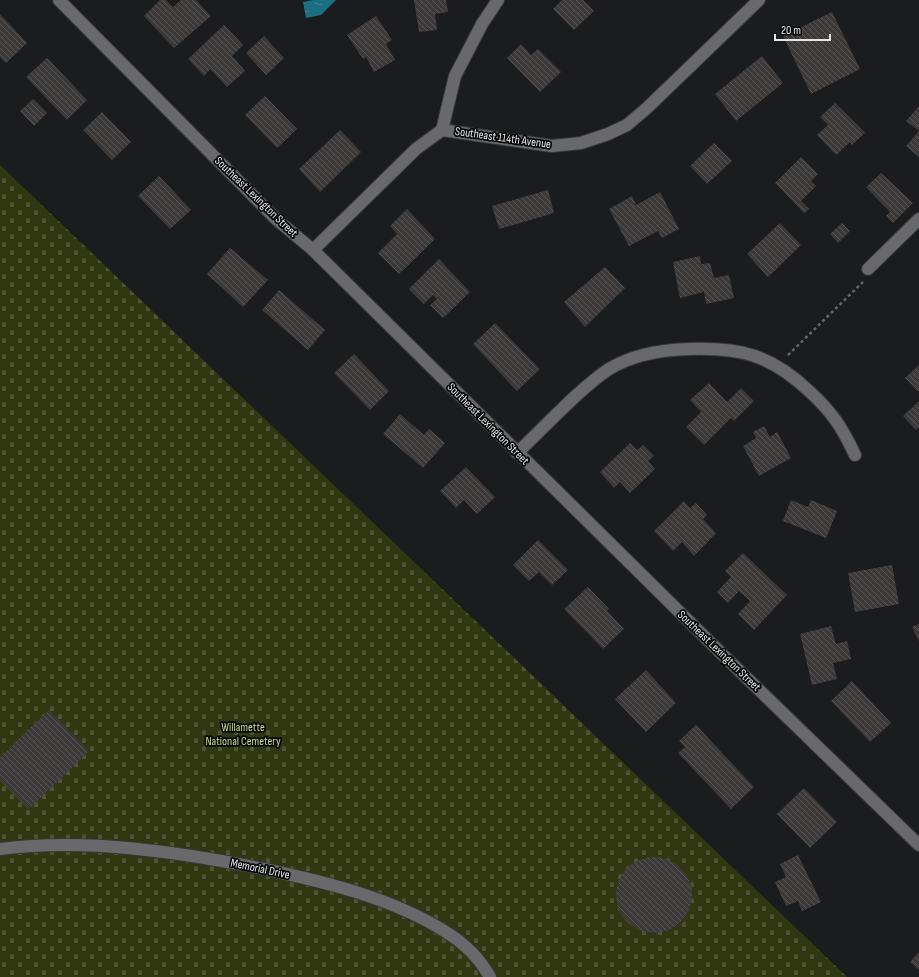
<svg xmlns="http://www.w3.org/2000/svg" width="919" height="977" viewBox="0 0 919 977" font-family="'Sofia Sans Condensed',sans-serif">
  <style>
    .cemetery { fill: url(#cemetery-stones) }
    .water { fill: url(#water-ripples) }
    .building { fill: url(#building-back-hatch) }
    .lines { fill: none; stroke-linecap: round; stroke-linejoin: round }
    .minor-casing { stroke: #38383a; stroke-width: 14 }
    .path { stroke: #666769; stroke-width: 2.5; stroke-dasharray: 3 3; stroke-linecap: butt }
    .minor { stroke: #69696c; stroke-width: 12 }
    .labels { text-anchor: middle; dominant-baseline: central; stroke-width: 3.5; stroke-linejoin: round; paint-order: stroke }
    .street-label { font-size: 12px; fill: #e8e8ea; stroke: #060707 }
    .park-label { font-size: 12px; fill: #c9dc87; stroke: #060707 }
  </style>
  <defs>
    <pattern id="cemetery-stones" width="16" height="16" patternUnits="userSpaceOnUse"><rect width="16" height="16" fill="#303711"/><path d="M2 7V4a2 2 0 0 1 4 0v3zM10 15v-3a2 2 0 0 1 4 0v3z" fill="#4e5434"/></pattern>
    <pattern id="water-ripples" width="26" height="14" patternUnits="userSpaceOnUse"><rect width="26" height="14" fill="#1c6e83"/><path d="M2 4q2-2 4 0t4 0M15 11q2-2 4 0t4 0" fill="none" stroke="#3d8395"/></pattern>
    <pattern id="building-back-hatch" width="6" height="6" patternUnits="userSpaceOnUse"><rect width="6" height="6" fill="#3c3939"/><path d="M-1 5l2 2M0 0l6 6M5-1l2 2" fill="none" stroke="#585656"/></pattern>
  </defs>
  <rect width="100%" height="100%" fill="#1b1c1e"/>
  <!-- cemetery -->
  <path class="cemetery" d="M0 165 847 977H0Z"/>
  <!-- water -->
  <path class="water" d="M313 0H336L321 15 306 18 303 2Z"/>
  <!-- building -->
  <g class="building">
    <path d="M160 0H166L173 7 181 0H196L211 16 174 48 144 16Z"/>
    <path d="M414 0H446L448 12 435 14 437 30 419 32Z"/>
    <path d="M562 0H583L594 11 574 30 553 9Z"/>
    <path d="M832 12 860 69 811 94 783 36Z"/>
    <path d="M0 14 27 43 6 63 0 57Z"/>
    <path d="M376 16 392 40 386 44 395 60 374 72 366 57 363 59 347 35Z"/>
    <path d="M224 25 243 45 232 56 245 71 227 87 210 69 204 76 188 59Z"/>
    <path d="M264 36 284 58 266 75 246 53Z"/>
    <path d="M521 44 531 55 538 49 561 72 540 92 507 58Z"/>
    <path d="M762 56 783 83 736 121 715 94Z"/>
    <path d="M47 58 87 100 67 120 26 77Z"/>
    <path d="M265 96 297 129 277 148 245 115Z"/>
    <path d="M33 99 47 113 34 126 20 111Z"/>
    <path d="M835 103 865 133 852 145 850 142 836 155 817 135 828 125 820 117Z"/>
    <path d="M919 106V157L906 146 919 131 906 121Z"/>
    <path d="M102 112 131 142 112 160 83 130Z"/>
    <path d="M340 130 361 152 320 192 299 169Z"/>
    <path d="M714 143 732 161 707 184 690 166Z"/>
    <path d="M801 157 818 174 811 181 816 186 801 201 809 209 804 213 775 183Z"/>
    <path d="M881 173 913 203 893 223 886 216 890 212 866 187Z"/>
    <path d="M159 176 191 210 170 229 138 196Z"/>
    <path d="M548 190 554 213 499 229 492 206Z"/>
    <path d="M660 192 679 229 662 238 658 231 629 246 609 209 632 196 636 205Z"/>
    <path d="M407 209 435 239 399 274 378 253 397 234 390 226Z"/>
    <path d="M780 223 801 245 768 277 747 254Z"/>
    <path d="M842 223 850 231 838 243 830 234Z"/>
    <path d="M230 248 268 280 243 307 207 274Z"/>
    <path d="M700 256 701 264 710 263 714 278 729 275 734 298 706 304 704 292 680 298 673 262Z"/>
    <path d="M439 259 470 292 443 318 430 305 437 299 433 295 424 304 409 289Z"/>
    <path d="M605 267 625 288 585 327 564 302Z"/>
    <path d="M279 290 325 330 308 350 262 310Z"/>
    <path d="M495 323 540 369 517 391 473 344Z"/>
    <path d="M354 354 389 391 370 410 334 373Z"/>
    <path d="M919 365V392L905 378Z"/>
    <path d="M709 383 727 402 741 388 754 401 734 421 731 418 704 445 686 427 701 412 690 400Z"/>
    <path d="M919 401V427L916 430 903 416Z"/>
    <path d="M400 414 424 435 429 429 445 443 423 468 383 434Z"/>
    <path d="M764 426 770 437 777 432 791 458 759 476 743 446 756 438 753 432Z"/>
    <path d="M630 443 637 450 643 445 654 456 648 461 655 469 630 493 620 482 614 488 600 472Z"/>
    <path d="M466 467 495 497 477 514 464 500 456 508 440 491Z"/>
    <path d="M791 500 808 507 811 500 837 511 826 538 783 521Z"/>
    <path d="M684 501 690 508 696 503 707 515 703 519 716 533 694 556 682 542 673 551 654 531Z"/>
    <path d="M538 540 568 570 552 585 539 572 529 581 513 565Z"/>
    <path d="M743 553 787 595 754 630 738 614 750 601 739 591 728 603 717 592 731 577 725 571Z"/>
    <path d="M892 565 899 604 855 612 848 573Z"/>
    <path d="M588 587 609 609 607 611 624 629 603 649 564 609Z"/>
    <path d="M919 624V641L912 627Z"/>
    <path d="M831 626 836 644 847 641 851 659 833 663 837 679 812 685 800 634Z"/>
    <path d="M646 670 676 703 646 732 615 699Z"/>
    <path d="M852 681 891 723 870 742 831 701Z"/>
    <path d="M49 710 89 751 29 809 0 780V757Z"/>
    <path d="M696 725 754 787 731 809 678 753 685 747 679 741Z"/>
    <path d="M804 788 837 822 810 848 777 814Z"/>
    <path d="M798 855 821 902 802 911 798 901 786 906 775 882 786 877 780 864Z"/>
    <circle cx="654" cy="895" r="38"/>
    <path d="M919 952V970L910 962Z"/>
  </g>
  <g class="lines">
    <!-- minor casing -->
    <g class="minor-casing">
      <g id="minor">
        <path d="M59 0 276 219 313 250 721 653 919 845"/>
        <path d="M442 130 455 76 482 24 498 0"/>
        <path d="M313 250 416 149 442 130 552 146 581 143 608 134 627 125 647 108 759 0"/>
        <path d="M868 269 919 219"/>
        <path d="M517 453C545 427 579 389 609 369 632 355 661 350 688 349 740 347 771 355 809 391 832 412 842 427 855 455"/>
        <path d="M0 849C87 838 179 852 264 869 326 882 392 898 446 932 464 943 480 959 490 977"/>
      </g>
    </g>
    <!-- path -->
    <path class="path" d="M788 355 863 282"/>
    <!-- minor -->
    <use href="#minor" class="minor"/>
  </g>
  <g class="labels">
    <!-- street labels -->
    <g class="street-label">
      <text transform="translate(503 138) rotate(8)">Southeast 114th Avenue</text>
      <text transform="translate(256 197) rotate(44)">Southeast Lexington Street</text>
      <text transform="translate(488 424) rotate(45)">Southeast Lexington Street</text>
      <text transform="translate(719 651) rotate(44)">Southeast Lexington Street</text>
      <text transform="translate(260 869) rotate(12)">Memorial Drive</text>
    </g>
    <!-- park labels -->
    <g class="park-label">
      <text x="243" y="727">Willamette<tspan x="243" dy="14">National Cemetery</tspan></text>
    </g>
  </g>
  <!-- scale -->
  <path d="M775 34v6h55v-6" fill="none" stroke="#e8e8ea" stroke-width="2"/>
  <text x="781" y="34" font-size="12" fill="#e8e8ea" stroke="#060707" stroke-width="3" paint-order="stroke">20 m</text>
</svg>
